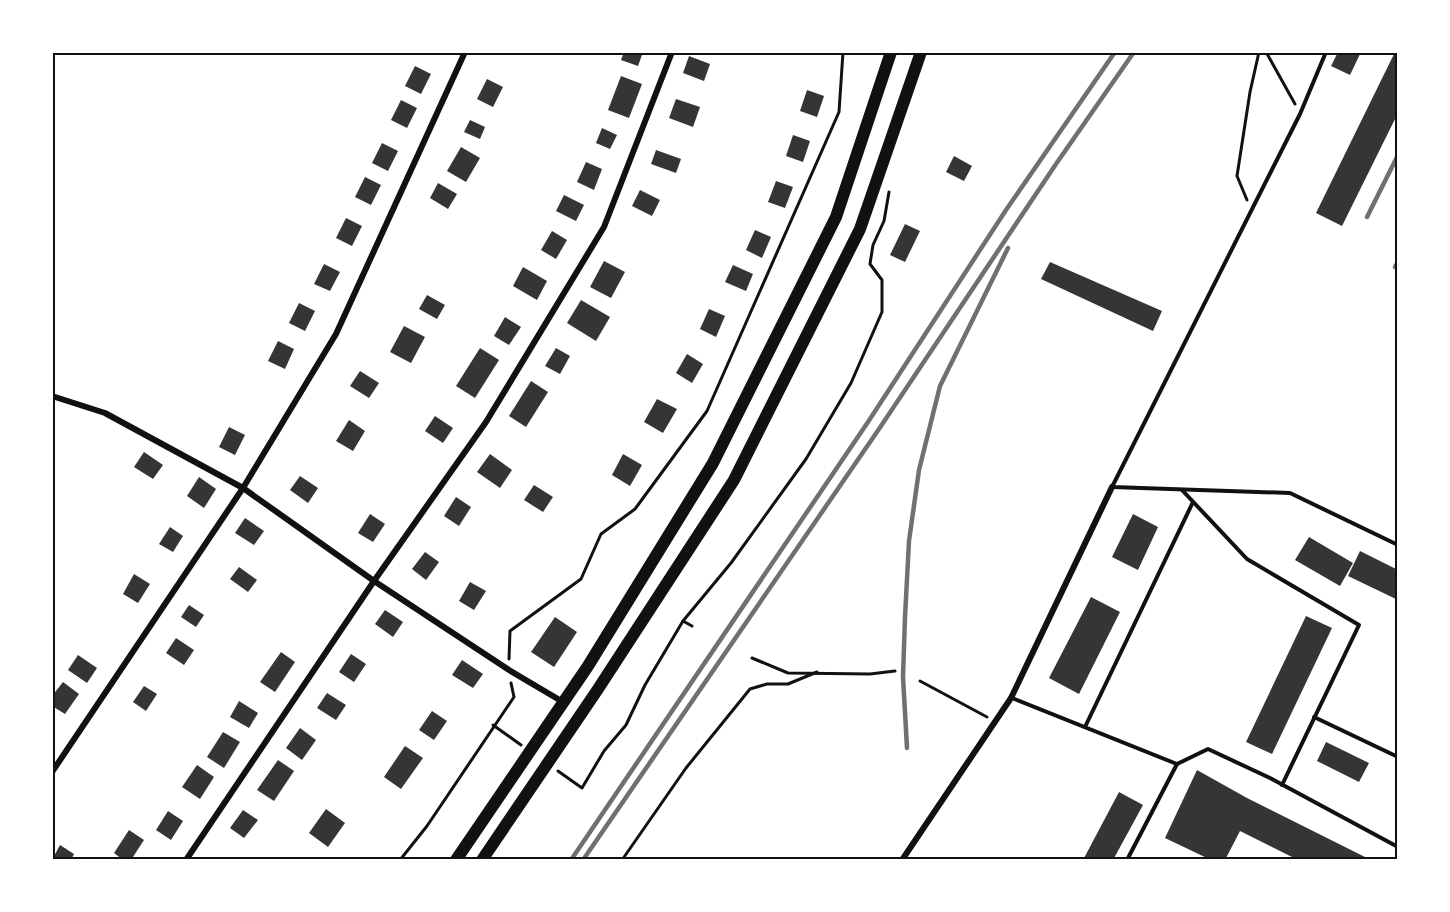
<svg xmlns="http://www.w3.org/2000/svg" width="1450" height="912" viewBox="0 0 1450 912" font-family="Manrope,sans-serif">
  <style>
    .building { fill: #353535 }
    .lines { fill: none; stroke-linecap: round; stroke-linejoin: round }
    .path { stroke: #111; stroke-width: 3 }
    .service { stroke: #111; stroke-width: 4 }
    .minor { stroke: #111; stroke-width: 6 }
    .trunk { stroke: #111; stroke-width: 12 }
    .rail { stroke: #707070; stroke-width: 4.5 }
    .neatline { fill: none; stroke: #111; stroke-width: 2 }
  </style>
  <rect width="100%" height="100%" fill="#fff"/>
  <!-- building -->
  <g class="building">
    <path d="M624 52H643L638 66 621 60Z"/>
    <path d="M1338 52H1361L1350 75 1331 66Z"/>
    <path d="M1395 52H1398V113L1342 226 1316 213Z"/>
    <path d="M689 56 710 64 704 81 683 73Z"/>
    <path d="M415 66 431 74 421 94 405 86Z"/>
    <path d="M621 76 642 84 629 118 608 110Z"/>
    <path d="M487 79 503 87 493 107 477 99Z"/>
    <path d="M807 90 824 96 817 117 800 111Z"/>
    <path d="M676 99 700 107 693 127 669 118Z"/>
    <path d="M401 100 417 108 407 128 391 120Z"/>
    <path d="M470 120 485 127 480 139 464 132Z"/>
    <path d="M602 128 617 135 610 149 596 143Z"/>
    <path d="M793 135 810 141 803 162 786 156Z"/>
    <path d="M382 143 398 151 388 171 372 163Z"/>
    <path d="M461 147 480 158 466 182 447 171Z"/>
    <path d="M656 150 681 159 676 173 651 164Z"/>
    <path d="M954 156 972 166 964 181 946 172Z"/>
    <path d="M586 162 602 169 594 190 577 182Z"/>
    <path d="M365 177 381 185 371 205 355 197Z"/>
    <path d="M776 181 793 187 785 208 768 202Z"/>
    <path d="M438 183 457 194 448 209 430 198Z"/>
    <path d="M640 190 660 200 652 216 632 206Z"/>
    <path d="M564 195 584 205 576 221 556 211Z"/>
    <path d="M346 218 362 226 352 246 336 238Z"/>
    <path d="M905 224 920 231 905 262 890 255Z"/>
    <path d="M755 230 771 237 762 258 746 250Z"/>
    <path d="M552 231 567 240 556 259 541 250Z"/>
    <path d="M604 261 625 272 611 298 590 287Z"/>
    <path d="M1050 262 1162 311 1153 331 1041 279Z"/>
    <path d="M324 264 340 272 330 291 314 284Z"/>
    <path d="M733 265 753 274 746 291 725 282Z"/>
    <path d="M523 267 547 281 537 300 513 286Z"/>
    <path d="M427 295 445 305 437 319 419 309Z"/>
    <path d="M581 300 610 317 596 341 567 323Z"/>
    <path d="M299 303 315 311 305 331 289 323Z"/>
    <path d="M709 309 725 316 716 337 700 329Z"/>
    <path d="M505 317 521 327 509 345 494 336Z"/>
    <path d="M404 326 425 337 411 363 390 352Z"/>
    <path d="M278 341 294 349 285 369 268 361Z"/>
    <path d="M480 348 499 360 475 398 456 386Z"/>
    <path d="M556 348 570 356 560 374 545 366Z"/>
    <path d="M687 354 703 364 692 383 676 373Z"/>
    <path d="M360 371 379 383 369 398 350 386Z"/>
    <path d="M531 381 548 392 526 427 509 416Z"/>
    <path d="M657 399 677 409 663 433 644 422Z"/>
    <path d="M435 416 453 428 443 443 425 431Z"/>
    <path d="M349 420 365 431 353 451 336 441Z"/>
    <path d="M229 427 245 435 235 455 219 447Z"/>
    <path d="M144 452 163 465 153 479 134 467Z"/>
    <path d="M490 454 512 470 500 488 477 472Z"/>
    <path d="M623 454 642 465 630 486 612 475Z"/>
    <path d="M300 476 318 488 308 503 290 490Z"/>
    <path d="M199 477 216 489 204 508 187 496Z"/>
    <path d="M534 485 553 497 543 512 524 500Z"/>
    <path d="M456 497 471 507 459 526 444 516Z"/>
    <path d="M370 514 385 524 373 542 358 533Z"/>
    <path d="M1133 514 1158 527 1138 570 1112 557Z"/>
    <path d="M245 518 264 531 254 545 235 533Z"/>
    <path d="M170 527 183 536 173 552 159 544Z"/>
    <path d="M1309 537 1353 563 1340 586 1295 560Z"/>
    <path d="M1360 551 1398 570V600L1348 576Z"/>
    <path d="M425 552 439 562 426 580 412 569Z"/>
    <path d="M239 567 257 580 248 592 230 579Z"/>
    <path d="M134 574 150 584 138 603 123 594Z"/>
    <path d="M470 582 486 591 474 610 459 601Z"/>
    <path d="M1091 597 1120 612 1079 694 1049 678Z"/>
    <path d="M189 605 204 615 196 627 181 617Z"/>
    <path d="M385 610 403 622 393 637 375 624Z"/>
    <path d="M1306 616 1332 628 1272 754 1246 742Z"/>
    <path d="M555 617 577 632 554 667 531 652Z"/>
    <path d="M176 638 194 650 184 665 166 653Z"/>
    <path d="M281 652 295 662 275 692 260 682Z"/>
    <path d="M351 654 366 664 354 682 339 672Z"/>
    <path d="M78 655 97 668 87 683 68 670Z"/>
    <path d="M462 660 483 674 473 688 452 675Z"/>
    <path d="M63 682 79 694 65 714 52 706V696Z"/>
    <path d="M144 686 157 694 146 711 133 702Z"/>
    <path d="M327 693 346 705 336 720 317 708Z"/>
    <path d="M239 701 258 713 249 728 230 717Z"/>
    <path d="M432 711 447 721 434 740 419 730Z"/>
    <path d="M300 728 316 740 302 760 286 748Z"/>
    <path d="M223 732 240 742 224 768 207 757Z"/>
    <path d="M1326 742 1369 763 1359 782 1317 761Z"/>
    <path d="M405 746 423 758 401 789 384 777Z"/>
    <path d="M278 760 294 771 274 801 257 790Z"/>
    <path d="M197 765 214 777 200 799 182 787Z"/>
    <path d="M1197 770 1247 798 1371 860H1298L1240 831 1225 860H1211L1165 838Z"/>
    <path d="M1119 792 1143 805 1113 860H1083Z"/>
    <path d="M326 809 345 823 328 847 309 833Z"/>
    <path d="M243 810 258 820 244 838 230 828Z"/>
    <path d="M168 811 183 821 171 840 156 830Z"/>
    <path d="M129 830 144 840 131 860H123L114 853Z"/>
    <path d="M60 845 74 854 71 860H52Z"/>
  </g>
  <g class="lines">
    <!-- path -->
    <g class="path">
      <path d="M1266 52 1295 104"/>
      <path d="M1247 200 1237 176 1250 92 1259 52"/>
      <path d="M683 621 731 563 806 459 851 383 882 312V280L870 264 873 245 884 221 889 192"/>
      <path d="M752 658 788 673 870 674 895 671"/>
      <path d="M509 659 510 631 581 579 601 534 635 509 707 411 839 112 843 52"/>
      <path d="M920 681 987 717"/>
      <path d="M493 725 521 745"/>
      <path d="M558 771 582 788 604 751 626 725 645 685 683 621 692 626"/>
      <path d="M400 860 427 826 514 697 511 683"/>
      <path d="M622 860 686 768 750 689 767 684H788L817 672"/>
    </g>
    <!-- service -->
    <g class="service">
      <path d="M1326 52 1300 114 1112 487 1290 493 1398 545"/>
      <path d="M1182 490 1247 559 1359 625 1282 785"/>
      <path d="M1012 698 1177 764 1208 749 1270 778 1398 847"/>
      <path d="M1314 717 1398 757"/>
      <path d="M1085 727 1193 502"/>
      <path d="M1127 860 1177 764"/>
    </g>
    <!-- minor -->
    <g class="minor">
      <path d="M52 396 105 413 243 488 374 581 509 670 563 702"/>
      <path d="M52 772 243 488 336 334 465 52"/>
      <path d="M186 860 374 581 486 422 604 227 672 52"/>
      <path d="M902 860 1011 698 1112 487"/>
    </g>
    <!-- trunk -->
    <g class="trunk">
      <path d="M456 860 588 666 713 463 836 217 891 52"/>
      <path d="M482 860 598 689 734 480 860 229 921 52"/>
    </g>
    <!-- rail -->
    <g class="rail">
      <path d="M1367 217 1398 155"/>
      <path d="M1395 267 1398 262"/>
      <path d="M907 748 903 677 905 617 909 541 919 470 940 386 1008 248"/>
      <path d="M571 860 868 422 1006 210 1115 52"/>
      <path d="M583 860 879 429 1056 164 1134 52"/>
    </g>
  </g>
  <!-- border -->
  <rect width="1450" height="912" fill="none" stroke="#ffffff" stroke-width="108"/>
  <rect x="54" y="54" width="1342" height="804" class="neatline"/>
</svg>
